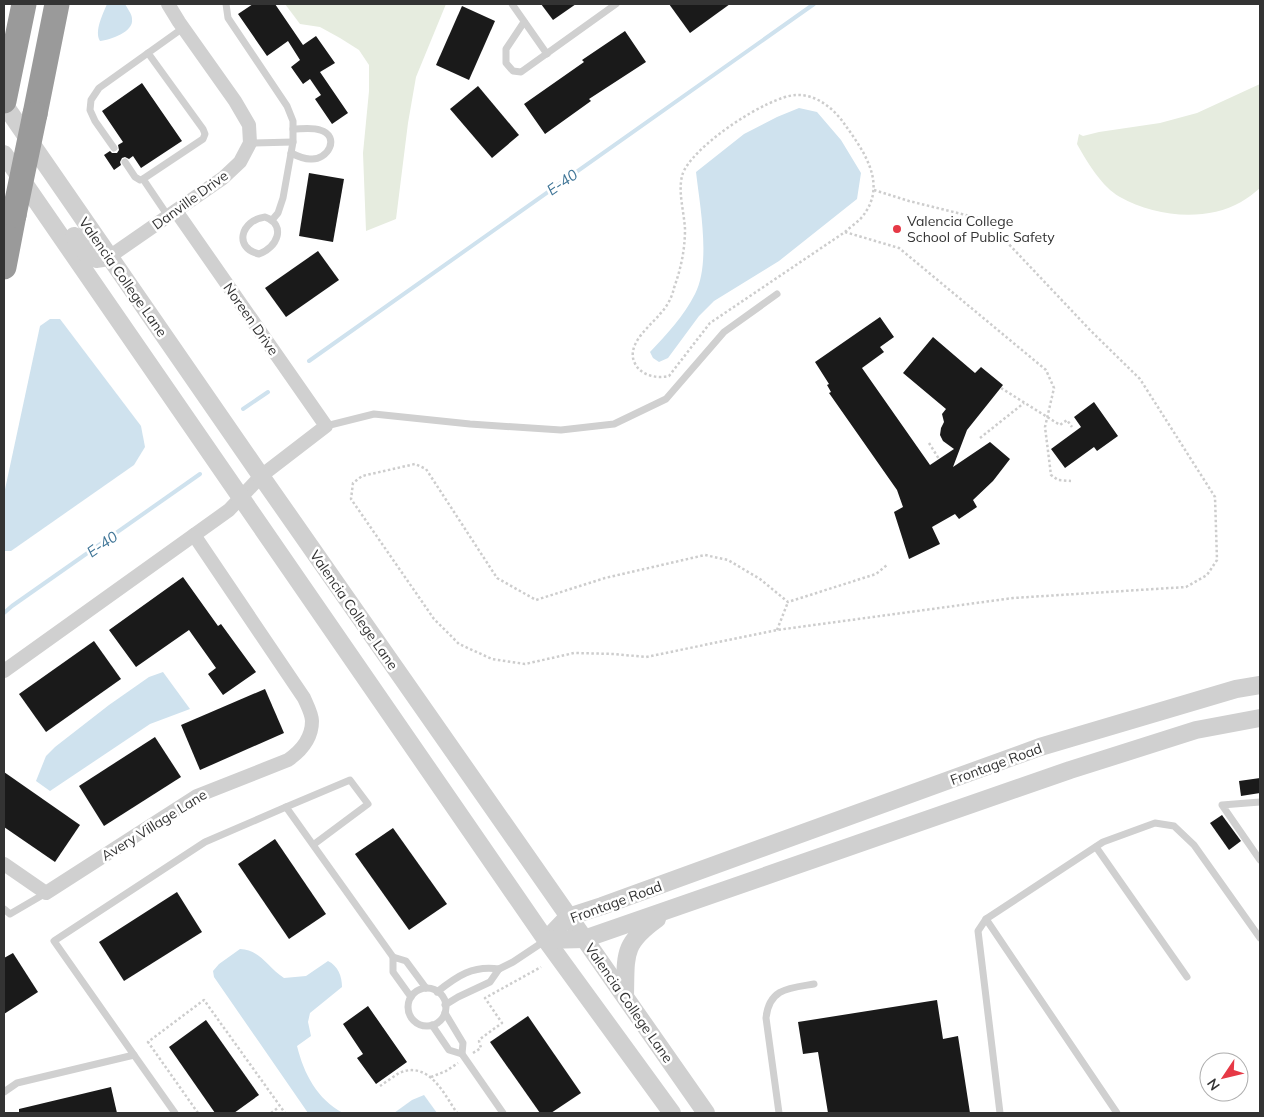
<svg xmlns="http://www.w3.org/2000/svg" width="1264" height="1117" viewBox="0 0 1264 1117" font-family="Mulish,sans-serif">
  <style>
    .green { fill: #e6ecdf }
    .water { fill: #cfe2ee }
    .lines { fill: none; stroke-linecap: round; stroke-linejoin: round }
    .stream { stroke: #cfe2ee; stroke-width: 4 }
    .building { fill: #1a1a1a }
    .path { stroke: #cdcdcd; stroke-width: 2.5; stroke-dasharray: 2.5 2.5; stroke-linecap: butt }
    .service { stroke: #d0d0d0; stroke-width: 7 }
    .minor { stroke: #d0d0d0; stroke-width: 14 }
    .tertiary { stroke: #d0d0d0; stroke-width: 18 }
    .motorway { stroke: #9a9a9a; stroke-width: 25 }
    .motorway-bridge { stroke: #9a9a9a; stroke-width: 25 }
    .poi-dot { fill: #e63946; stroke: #fff; stroke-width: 2 }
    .labels { text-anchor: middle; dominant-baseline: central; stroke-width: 5; stroke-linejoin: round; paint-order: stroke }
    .street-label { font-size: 14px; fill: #333; stroke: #fff }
    .poi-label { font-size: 14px; fill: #333; stroke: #fff; text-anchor: start }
    .water-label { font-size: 15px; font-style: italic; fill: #3f7597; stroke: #fff }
  </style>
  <rect width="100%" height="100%" fill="#fff"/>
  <!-- green -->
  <g class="green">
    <path d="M285 4H446L416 77 408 123 396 219 366 231 363 153 369 91V65L359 50 340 38 320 27 300 24Z"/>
    <path d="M1260 84V188C1254 193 1248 198 1241 202 1206 222 1155 217 1120 197 1102 187 1087 162 1077 144L1079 134 1083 136 1099 132 1160 123 1197 113Z"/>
  </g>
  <!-- water -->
  <g class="water">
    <path d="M107 4H125C127 8 132 14 132 19 134 32 110 40 100 41 94 31 103 14 107 4Z"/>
    <path d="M799 108 817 112 841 140 861 173 857 199 779 261 714 301 699 316 668 358 659 362 653 358 650 352C667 334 684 316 695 294 711 263 700 207 696 172L744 134 777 117Z"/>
    <path d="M50 319H60L141 426 145 447 134 465 11 551H4V494L40 326Z"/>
    <path d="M163 672 190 709 150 724 50 791 36 781 46 756 55 747 109 705 149 677Z"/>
    <path d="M240 949C261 950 267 967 284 978L306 976 328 961C338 966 342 976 342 987L310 1013 308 1022 311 1036 297 1046C304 1074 317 1099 343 1113H308L214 977 213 971 219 964Z"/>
    <path d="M424 1095 437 1113H394L412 1100Z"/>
  </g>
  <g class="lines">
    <!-- stream -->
    <g class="stream">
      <path d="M309 361 814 4"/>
      <path d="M243 409 268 392"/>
      <path d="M4 613 12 606 200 474"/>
    </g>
  </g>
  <!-- building -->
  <g class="building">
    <path d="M253 4H275L303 45 316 36 335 63 320 72 348 113 332 124 315 99 321 95 310 79 303 84 291 67 300 60 288 41 267 56 238 14Z"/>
    <path d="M541 4H576L553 20Z"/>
    <path d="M669 4H730L690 33Z"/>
    <path d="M462 6 495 21 469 80 436 65Z"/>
    <path d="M625 31 646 62 589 99 591 101 545 134 524 104 584 62 582 60Z"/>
    <path d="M142 83 182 141 141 168 133 156 129 159 125 157 122 158 120 162 121 165 114 170 104 155 110 151 112 153H117L119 150 118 145 123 142 102 111Z"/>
    <path d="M478 86 519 135 492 158 450 109Z"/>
    <path d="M309 173 344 179 333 242 299 236Z"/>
    <path d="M318 251 339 280 286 317 265 288Z"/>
    <path d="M880 317 894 337 880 347 884 352 862 368 930 465 954 449 943 441 940 435 941 428 944 422 942 414 946 409 903 373 933 337 975 373 981 367 1003 385 967 430 953 467 990 442 1010 459 993 481 973 500 977 507 959 519 955 514 932 527 940 544 909 559 894 512 903 507 897 490 829 393 831 392 827 385 829 384 815 362Z"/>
    <path d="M1094 402 1118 436 1097 451 1094 447 1065 468 1051 449 1081 427 1074 417Z"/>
    <path d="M183 577 218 626 221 624 256 672 223 695 208 674 216 668 189 630 136 667 109 630Z"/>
    <path d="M94 641 121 679 46 732 19 694Z"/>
    <path d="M265 689 284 733 200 770 181 725Z"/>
    <path d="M155 737 181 777 104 826 79 786Z"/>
    <path d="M4 772 80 825 55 862 4 827Z"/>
    <path d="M1260 778V793L1241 796 1239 781Z"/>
    <path d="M1222 815 1241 841 1229 850 1210 823Z"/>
    <path d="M393 828 447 904 409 930 355 854Z"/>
    <path d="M275 839 326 914 289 939 238 864Z"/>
    <path d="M177 892 202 932 124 981 99 942Z"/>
    <path d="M13 953 38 992 4 1014V958Z"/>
    <path d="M937 1000 943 1039 958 1036 970 1113H828L818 1052 803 1054 798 1022Z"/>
    <path d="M368 1006 407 1062 376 1084 357 1058 363 1054 343 1024Z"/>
    <path d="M528 1016 581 1093 551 1113H540L490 1042Z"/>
    <path d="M206 1020 259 1095 234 1113H215L169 1047Z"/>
    <path d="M111 1087 117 1113H19V1109Z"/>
  </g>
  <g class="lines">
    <!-- path -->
    <g class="path">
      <path d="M874 190 909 201 986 220 1090 330 1140 379 1215 497 1217 560 1207 575 1186 587 1013 598 777 630 646 657 614 654 574 653 525 664 492 659 459 644 434 619 351 499 353 483 362 476 415 464 426 469 497 578 536 600 605 578 705 555 728 560 760 579 788 602 876 574 887 565"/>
      <path d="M845 232C850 227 857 223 862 217 889 184 863 150 843 122 832 107 815 94 796 95 768 96 689 148 682 176 678 193 684 211 685 229 685 250 681 268 674 288 672 297 667 307 660 314 651 325 630 341 633 358 637 375 655 379 669 376L710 323 845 232 899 248 1046 370 1054 388 1045 427 1051 475 1058 480 1071 481"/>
      <path d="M1001 388 1060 425 1067 420 1072 427"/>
      <path d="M980 438 1024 403"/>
      <path d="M929 443 939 459"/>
      <path d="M777 630 788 602"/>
      <path d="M473 1053 481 1048 479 1041 480 1039 502 1023 485 998 541 967"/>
      <path d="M431 1077 446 1071 458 1063"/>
      <path d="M380 1086C386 1082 393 1077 399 1073 429 1060 444 1094 457 1113"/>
      <path d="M198 1113 148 1042 204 1000 285 1113"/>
      <path d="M271 1113 279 1107"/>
    </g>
    <!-- service -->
    <g class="service">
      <path d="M226 4 228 18 287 106 293 121V142L283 198 278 213 272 220"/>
      <path d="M512 4 547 54"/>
      <path d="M524 22 506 49V63L513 71 521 72 616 4"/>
      <path d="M250 143 293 142"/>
      <path d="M114 148 95 121 90 110 91 100 99 88 148 53"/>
      <path d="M291 153C297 156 304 159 310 159 328 161 341 136 320 130 312 127 301 129 293 129"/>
      <path d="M125 162 135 177 140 180 143 179"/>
      <path d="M168 216 143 179 203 139 205 134 203 129 148 53 183 28"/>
      <path d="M265 217C287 225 277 248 259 254 233 248 241 220 265 217Z"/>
      <path d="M326 426 374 414 470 424 561 430 614 424 666 399 724 332 777 294"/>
      <path d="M1260 802 1222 805 1260 860"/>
      <path d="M313 845 368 804 350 780 286 807 393 957"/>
      <path d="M1096 847 1187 977"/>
      <path d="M4 909 10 914 46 893"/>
      <path d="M986 919 1117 1113"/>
      <circle cx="427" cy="1007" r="19"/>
      <path d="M437 992C457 976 473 965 499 969"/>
      <path d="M411 997 393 972V957L406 961 426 988"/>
      <path d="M445 1005 458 997 490 982 499 969 513 962 546 940"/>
      <path d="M445 1013 463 1043 462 1054"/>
      <path d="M432 1025 449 1050 462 1054 503 1113"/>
      <path d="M134 1055 175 1113"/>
      <path d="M4 1092 17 1083 134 1055 54 941 205 842 286 807"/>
      <path d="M779 1113 766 1018C769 988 790 988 814 984"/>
      <path d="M1000 1113 978 931 986 919 1103 842 1155 823 1174 826 1194 845 1260 938"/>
    </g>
    <!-- minor -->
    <g class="minor">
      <path d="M109 257 223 178 240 162 250 143 249 125 235 101 179 22 168 4"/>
      <path d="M4 671 229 510 261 476 326 426 176 211"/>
      <path d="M4 864 46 893 197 796 288 760C301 751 312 738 312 721 312 714 307 705 304 698L194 535"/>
    </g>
    <!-- tertiary -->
    <g class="tertiary">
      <path d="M4 104 261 476 706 1113"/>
      <path d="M4 154 546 940 672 1113"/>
      <path d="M74 236 87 254 96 259 109 257"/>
      <path d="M546 940 568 917 602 906 1040 747 1236 689 1260 685"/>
      <path d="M546 940 584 939 1070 770 1196 730 1260 718"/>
      <path d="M625 996C626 955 622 944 657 919"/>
    </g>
    <!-- motorway -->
    <g class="motorway">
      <path d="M4 101 24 4"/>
      <path d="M35 114 57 4"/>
      <path d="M4 267 14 215"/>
    </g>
    <!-- motorway-bridge -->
    <path class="motorway-bridge" d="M14 215 35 114"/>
  </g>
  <!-- markers -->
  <circle class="poi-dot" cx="897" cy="229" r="5"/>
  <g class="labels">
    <!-- street labels -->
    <g class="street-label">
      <text transform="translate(190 200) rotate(-36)">Danville Drive</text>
      <text transform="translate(123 277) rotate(55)">Valencia College Lane</text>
      <text transform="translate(251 319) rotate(55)">Noreen Drive</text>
      <text transform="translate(354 610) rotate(55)">Valencia College Lane</text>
      <text transform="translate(996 764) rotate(-20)">Frontage Road</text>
      <text transform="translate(154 825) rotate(-32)">Avery Village Lane</text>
      <text transform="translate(616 902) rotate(-20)">Frontage Road</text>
      <text transform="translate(629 1003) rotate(55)">Valencia College Lane</text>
    </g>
    <!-- poi labels -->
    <g class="poi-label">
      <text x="907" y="221">Valencia College<tspan x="907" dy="16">School of Public Safety</tspan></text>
    </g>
    <!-- water labels -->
    <g class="water-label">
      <text transform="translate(562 182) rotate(-35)">E-40</text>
      <text transform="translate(102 544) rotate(-35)">E-40</text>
    </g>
  </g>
  <!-- border -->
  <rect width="1264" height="1117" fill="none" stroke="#333333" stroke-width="10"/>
  <!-- north arrow -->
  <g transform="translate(1224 1077) rotate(235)"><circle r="24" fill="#ffffff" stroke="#adadad"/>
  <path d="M0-4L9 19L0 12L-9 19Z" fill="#e63946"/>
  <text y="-8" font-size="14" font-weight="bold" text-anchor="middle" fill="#333333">N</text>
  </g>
</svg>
